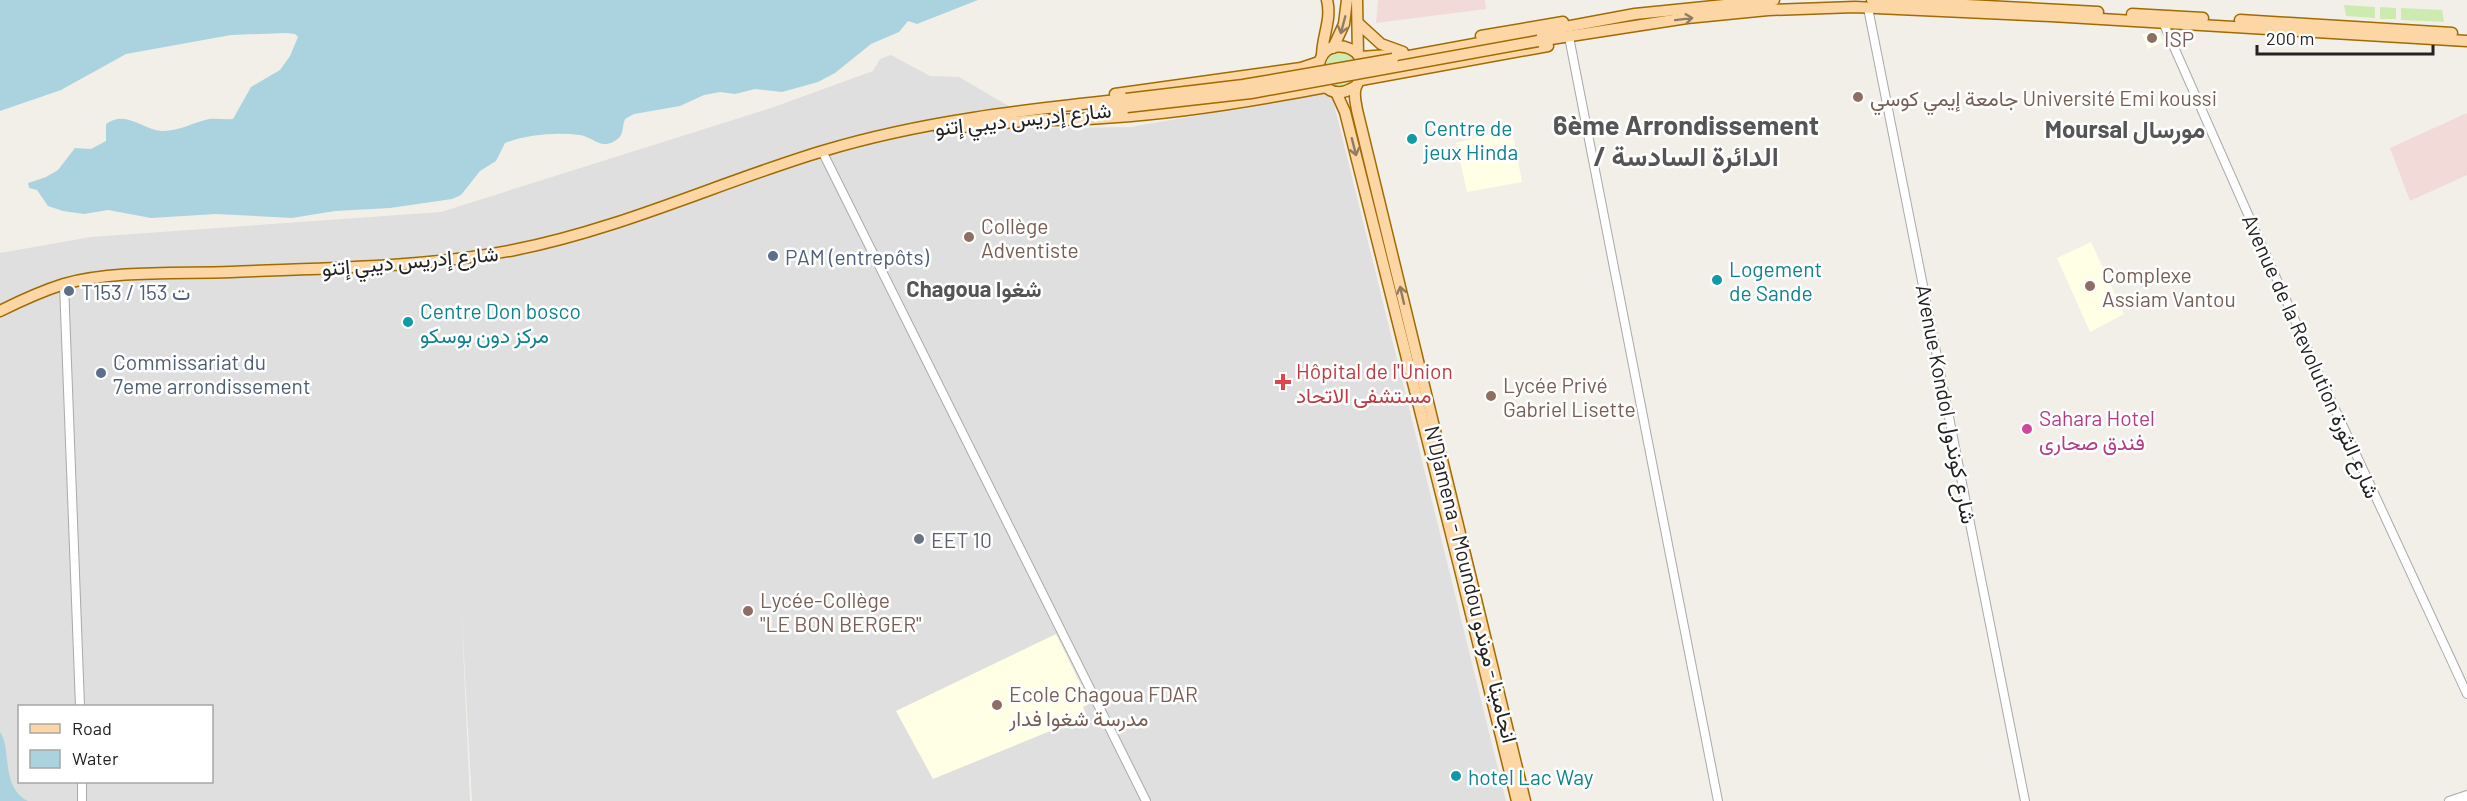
<svg xmlns="http://www.w3.org/2000/svg" width="2467" height="801" viewBox="0 0 2467 801" font-family="Barlow,Vazirmatn,sans-serif">
  <style>
    .residential { fill: #e0dfdf; fill-rule: evenodd }
    .commercial { fill: #f2dad9 }
    .education { fill: #ffffe5 }
    .grass { fill: #cdebb0 }
    .water { fill: #aad3df }
    .lines { fill: none; stroke-linecap: round; stroke-linejoin: round }
    .minor-casing { stroke: #a9a9a9; stroke-width: 10 }
    .major-casing { stroke: #a06b00; stroke-width: 13 }
    .minor { stroke: #fff; stroke-width: 8 }
    .major { stroke: #fcd6a4; stroke-width: 10 }
    .major-bridge-casing { stroke: #a06b00; stroke-width: 13; stroke-linecap: butt }
    .major-bridge { stroke: #fcd6a4; stroke-width: 10 }
    .oneway { stroke: #8f7c63 }
    .education-dot { fill: #8d6e63; stroke: #fff; stroke-width: 2 }
    .culture-dot { fill: #0f9aa8; stroke: #fff; stroke-width: 2 }
    .service-dot { fill: #5c6f8a; stroke: #fff; stroke-width: 2 }
    .health-dot { fill: #e0444e; stroke: #fff; stroke-width: 2 }
    .hotel-dot { fill: #d1479c; stroke: #fff; stroke-width: 2 }
    .worship-dot { fill: #6b7280; stroke: #fff; stroke-width: 2 }
    .labels { text-anchor: middle; dominant-baseline: central; stroke-width: 5; stroke-linejoin: round; paint-order: stroke }
    .education-label { font-size: 21px; fill: #785e54; stroke: #fff; text-anchor: start }
    .street-label { font-size: 21px; fill: #222; stroke: #fff }
    .culture-label { font-size: 21px; fill: #0d838f; stroke: #fff; text-anchor: start }
    .service-label { font-size: 21px; fill: #4e5e75; stroke: #fff; text-anchor: start }
    .health-label { font-size: 21px; fill: #be3a42; stroke: #fff; text-anchor: start }
    .hotel-label { font-size: 21px; fill: #b23c85; stroke: #fff; text-anchor: start }
    .worship-label { font-size: 21px; fill: #5b616d; stroke: #fff; text-anchor: start }
    .neighbourhood-label { font-size: 22px; font-weight: bold; fill: #555; stroke: #fff }
    .quarter-label { font-size: 24px; font-weight: bold; fill: #555; stroke: #fff }
    .district-label { font-size: 27px; font-weight: bold; fill: #555; stroke: #fff }
  </style>
  <rect width="100%" height="100%" fill="#f2efe9"/>
  <!-- residential -->
  <path class="residential" d="M891 55 930 76 959 77 1046 128 1131 127 1331 92 1506 801H472L461 602 470 801H0V253L91 237 441 212 774 107 873 71 880 59ZM20 706H212V782H20Z"/>
  <!-- commercial -->
  <g class="commercial">
    <path d="M1378 0H1485L1486 9 1376 23Z"/>
    <path d="M2467 113V175L2410 201 2390 148Z"/>
  </g>
  <!-- education -->
  <g class="education">
    <path d="M2159 33 2163 42 2148 49 2142 34Z"/>
    <path d="M1512 129 1522 182 1467 192 1456 143Z"/>
    <path d="M2091 242 2124 314 2090 332 2057 258Z"/>
    <path d="M1056 634 1090 703 1083 707 1087 716 933 779 896 711Z"/>
  </g>
  <!-- grass -->
  <g class="grass">
    <path d="M2344 5 2375 7V18L2346 16Z"/>
    <path d="M2380 7 2396 8V19H2380Z"/>
    <path d="M2401 8 2442 10 2444 22 2401 20Z"/>
    <path d="M1341 52 1352 55 1356 59 1357 81 1342 89 1330 85 1323 68 1329 57Z"/>
  </g>
  <!-- water -->
  <g class="water">
    <path d="M0 0H978L922 22 917 24 908 21 899 32 871 44 835 73 818 82 782 92 755 89 735 94 720 92 704 95 680 106 634 114 625 119C621 130 625 136 613 142 599 149 592 136 579 135 555 132 526 135 505 143L496 161 480 171 461 195 452 199 390 208 335 211 292 218 216 214 151 218 108 210 84 214 63 211 48 206 37 190 29 188 28 183 46 177 58 170 75 148 91 149 106 141V124C127 109 143 131 163 131 180 131 194 122 209 119 217 118 225 120 233 119L251 87 280 70 290 56 298 37 295 34 286 33 231 35 126 54 61 90 0 111Z"/>
    <path d="M0 732C12 748 0 787 28 801H0Z"/>
  </g>
  <g class="lines">
    <!-- minor casing -->
    <g class="minor-casing">
      <g id="minor">
        <path d="M1868 8 2025 801"/>
        <path d="M2162 20 2316 368 2467 694"/>
        <path d="M1570 42 1718 801"/>
        <path d="M822 151 1146 801"/>
        <path d="M64 284 80 706"/>
        <path d="M82 782V801"/>
        <path d="M2449 801 2467 795"/>
        <path d="M2465 801 2467 800"/>
      </g>
    </g>
    <!-- major casing -->
    <g class="major-casing">
      <g id="major">
        <path d="M1357 0 1358 55"/>
        <path d="M1872 0 2098 12"/>
        <path d="M2132 14 2203 18"/>
        <path d="M2240 20 2452 33"/>
        <path d="M1358 23 1381 44 1403 52"/>
        <path d="M1481 36 1563 22"/>
        <path d="M1538 41 1687 18 1768 10 1855 7 2051 16 2467 41"/>
        <path d="M1333 48 1344 24 1347 0"/>
        <path d="M1322 56C1322 36 1332 20 1327 0"/>
        <path d="M1360 57 1389 55"/>
        <path d="M1393 59 1635 14 1774 0"/>
        <path d="M1361 80 1548 46"/>
        <path d="M1356 86C1314 114 1304 39 1345 47 1353 49 1359 54 1362 61 1366 72 1360 77 1356 87 1353 94 1356 103 1357 110L1525 801"/>
        <path d="M1336 92 1345 112C1403 341 1461 571 1517 801"/>
        <path d="M1115 94 1301 68 1319 62"/>
        <path d="M1094 112 1127 107"/>
        <path d="M1041 120C1137 120 1232 105 1326 87"/>
        <path d="M939 129 1046 119"/>
        <path d="M0 311C20 301 42 291 64 284 114 270 180 274 231 272 326 268 421 268 514 250 621 229 720 182 823 151 922 121 1024 110 1126 99"/>
      </g>
    </g>
    <!-- minor -->
    <use href="#minor" class="minor"/>
    <!-- major -->
    <use href="#major" class="major"/>
    <!-- major-bridge casing -->
    <g class="major-bridge-casing">
      <g id="major-bridge">
        <path d="M1126 99 1243 85 1393 59"/>
        <path d="M1127 107 1251 93 1538 41"/>
      </g>
    </g>
    <!-- major-bridge -->
    <use href="#major-bridge" class="major-bridge"/>
  </g>
  <!-- one-way arrows -->
  <defs><path id="oneway-shaft" d="M-6 0H5M1.5-3L5.5 0L1.5 3" fill="none" stroke-width="1.6" stroke-linecap="round" stroke-linejoin="round" transform="scale(1.5)"/></defs>
  <g class="oneway">
    <use href="#oneway-shaft" transform="translate(1684 19) rotate(-7)"/>
    <use href="#oneway-shaft" transform="translate(1343 25) rotate(105)"/>
    <use href="#oneway-shaft" transform="translate(1354 147) rotate(76)"/>
    <use href="#oneway-shaft" transform="translate(1402 295) rotate(-103)"/>
  </g>
  <!-- markers -->
  <g class="education-dot">
    <circle cx="2152" cy="38" r="6"/>
    <circle cx="1858" cy="97" r="6"/>
    <circle cx="969" cy="237" r="6"/>
    <circle cx="2090" cy="286" r="6"/>
    <circle cx="1491" cy="396" r="6"/>
    <circle cx="748" cy="611" r="6"/>
    <circle cx="997" cy="705" r="6"/>
  </g>
  <g class="culture-dot">
    <circle cx="1412" cy="139" r="6"/>
    <circle cx="1717" cy="280" r="6"/>
    <circle cx="408" cy="322" r="6"/>
    <circle cx="1456" cy="776" r="6"/>
  </g>
  <g class="service-dot">
    <circle cx="773" cy="256" r="6"/>
    <circle cx="69" cy="291" r="6"/>
    <circle cx="101" cy="373" r="6"/>
  </g>
  <path class="health-dot" d="M1280 373h6v6h6v6h-6v6h-6v-6h-6v-6h6z"/>
  <circle class="hotel-dot" cx="2027" cy="429" r="6"/>
  <circle class="worship-dot" cx="919" cy="539" r="6"/>
  <g class="labels">
    <!-- education labels -->
    <g class="education-label">
      <text x="2164" y="38">ISP</text>
      <text x="1870" y="97">جامعة إيمي كوسي Université Emi koussi</text>
      <text x="981" y="225">Collège<tspan x="981" dy="24">Adventiste</tspan></text>
      <text x="2102" y="274">Complexe<tspan x="2102" dy="24">Assiam Vantou</tspan></text>
      <text x="1503" y="384">Lycée Privé<tspan x="1503" dy="24">Gabriel Lisette</tspan></text>
      <text x="760" y="599">Lycée-Collège<tspan x="760" dy="24">"LE BON BERGER"</tspan></text>
      <text x="1009" y="693">Ecole Chagoua FDAR<tspan x="1009" dy="24">مدرسة شغوا فدار</tspan></text>
    </g>
    <!-- street labels -->
    <g class="street-label">
      <text transform="translate(1023 118) rotate(-6)">شارع إدريس ديبي إتنو</text>
      <text transform="translate(410 260) rotate(-5)">شارع إدريس ديبي إتنو</text>
      <text transform="translate(2312 356) rotate(66)">Avenue de la Revolution شارع الثورة</text>
      <text transform="translate(1947 404) rotate(79)">Avenue Kondol شارع كوندول</text>
      <text transform="translate(1472 584) rotate(76)">N'Djamena - Moundou انجامينا - موندو</text>
    </g>
    <!-- culture labels -->
    <g class="culture-label">
      <text x="1424" y="127">Centre de<tspan x="1424" dy="24">jeux Hinda</tspan></text>
      <text x="1729" y="268">Logement<tspan x="1729" dy="24">de Sande</tspan></text>
      <text x="420" y="310">Centre Don bosco<tspan x="420" dy="24">مركز دون بوسكو</tspan></text>
      <text x="1468" y="776">hotel Lac Way</text>
    </g>
    <!-- service labels -->
    <g class="service-label">
      <text x="785" y="256">PAM (entrepôts)</text>
      <text x="81" y="291">T153 / ت 153</text>
      <text x="113" y="361">Commissariat du<tspan x="113" dy="24">7eme arrondissement</tspan></text>
    </g>
    <!-- health labels -->
    <g class="health-label">
      <text x="1296" y="370">Hôpital de l'Union<tspan x="1296" dy="24">مستشفى الاتحاد</tspan></text>
    </g>
    <!-- hotel labels -->
    <g class="hotel-label">
      <text x="2039" y="417">Sahara Hotel<tspan x="2039" dy="24">فندق صحارى</tspan></text>
    </g>
    <!-- worship labels -->
    <g class="worship-label">
      <text x="931" y="539">EET 10</text>
    </g>
    <!-- neighbourhood labels -->
    <g class="neighbourhood-label">
      <text x="974" y="288">Chagoua شغوا</text>
    </g>
    <!-- quarter labels -->
    <g class="quarter-label">
      <text x="2125" y="128">Moursal مورسال</text>
    </g>
    <!-- district labels -->
    <g class="district-label">
      <text x="1686" y="124">6ème Arrondissement<tspan x="1686" dy="31">/ الدائرة السادسة</tspan></text>
    </g>
  </g>
  <!-- legend -->
  <rect x="18" y="705" width="195" height="78" fill="#ffffff" stroke="#a7a7a7" stroke-width="1.5"/>
  <rect x="30" y="724" width="30" height="9" fill="#fcd6a4" stroke="#a7a7a7" stroke-width="1.5"/>
  <text x="72" y="735" font-size="18" fill="#222222">Road</text>
  <rect x="30" y="750" width="30" height="18" fill="#aad3df" stroke="#a7a7a7" stroke-width="1.5"/>
  <text x="72" y="765" font-size="18" fill="#222222">Water</text>
  <!-- scale -->
  <path d="M2257 45v9h176v-9" fill="none" stroke="#222222" stroke-width="3"/>
  <text x="2266" y="45" font-size="18" fill="#222222" stroke="#ffffff" stroke-width="4.5" paint-order="stroke">200 m</text>
</svg>
